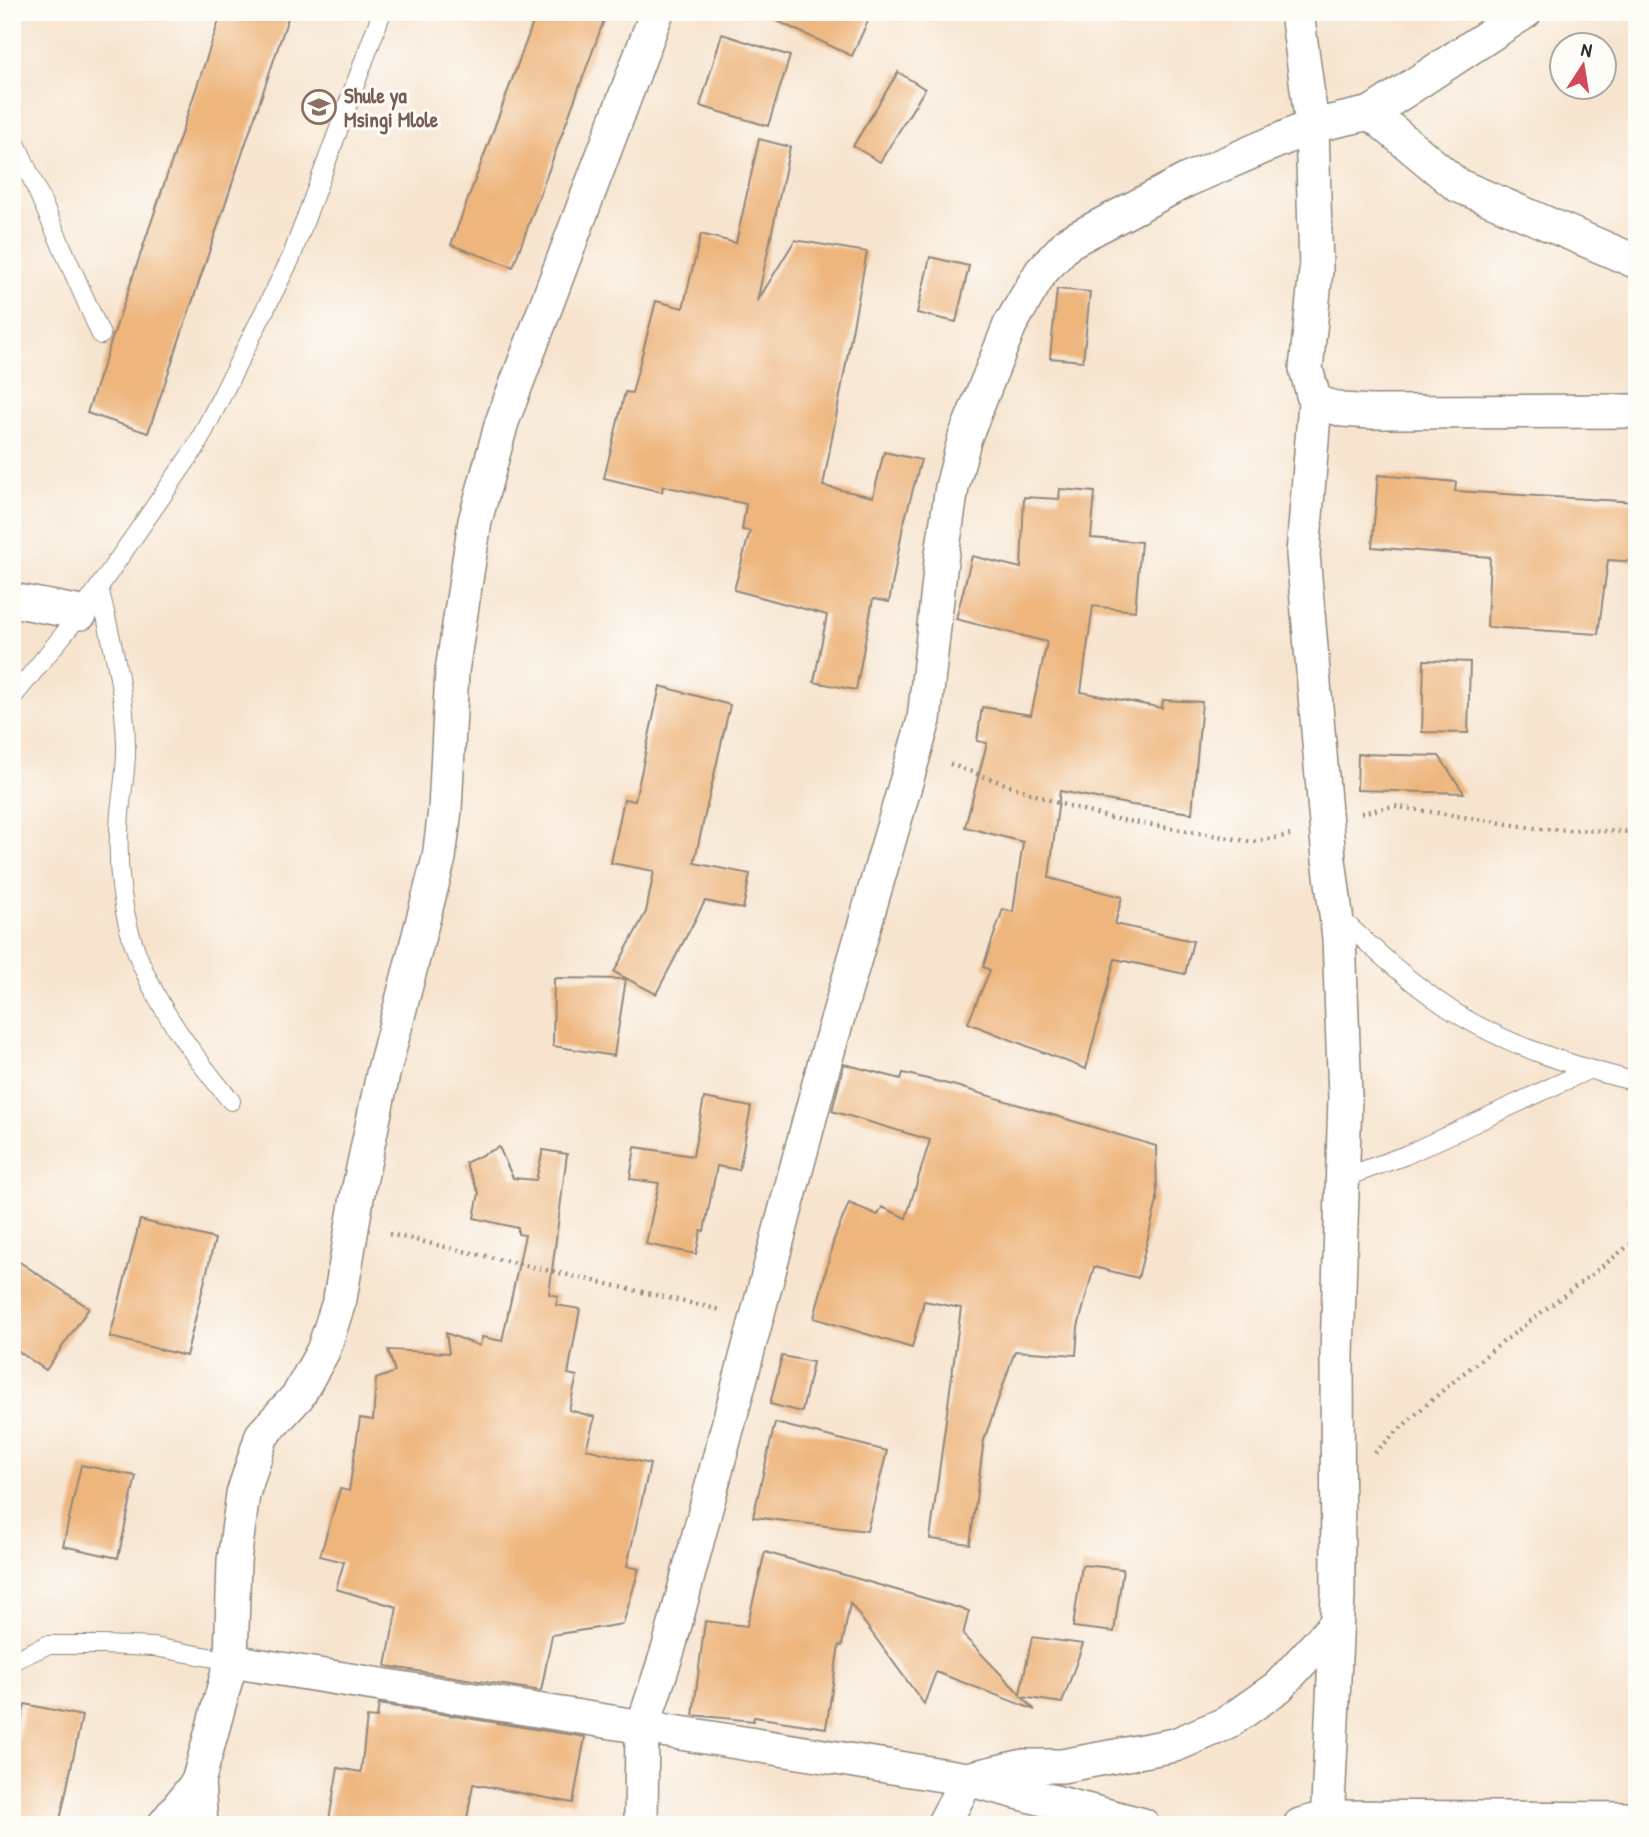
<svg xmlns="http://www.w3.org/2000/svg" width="1649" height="1837" viewBox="0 0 1649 1837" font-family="'Patrick Hand',sans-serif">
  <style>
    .building { fill: #eeb57d }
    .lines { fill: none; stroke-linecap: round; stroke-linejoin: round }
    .service-casing { stroke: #91887d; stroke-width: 20 }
    .minor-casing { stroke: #91887d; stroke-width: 36 }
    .path { stroke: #91887d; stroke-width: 4.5; stroke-dasharray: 2 5; stroke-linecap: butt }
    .service { stroke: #fff; stroke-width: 18 }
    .minor { stroke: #fff; stroke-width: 33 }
    .labels { text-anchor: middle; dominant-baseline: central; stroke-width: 6; stroke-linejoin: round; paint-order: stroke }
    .education-label { font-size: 21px; font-weight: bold; fill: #785e54; stroke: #fdfcf7; text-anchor: start }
  </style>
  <rect width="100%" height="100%" fill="#fdfcf7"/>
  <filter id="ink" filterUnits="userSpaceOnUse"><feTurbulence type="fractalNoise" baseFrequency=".0143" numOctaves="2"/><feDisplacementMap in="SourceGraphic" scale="14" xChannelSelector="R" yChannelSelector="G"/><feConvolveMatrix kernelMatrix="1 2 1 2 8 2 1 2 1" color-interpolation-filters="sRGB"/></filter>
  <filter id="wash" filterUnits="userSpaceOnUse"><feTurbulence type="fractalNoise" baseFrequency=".00686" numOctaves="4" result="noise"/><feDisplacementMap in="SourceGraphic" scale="28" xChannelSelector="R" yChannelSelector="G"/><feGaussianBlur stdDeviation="1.57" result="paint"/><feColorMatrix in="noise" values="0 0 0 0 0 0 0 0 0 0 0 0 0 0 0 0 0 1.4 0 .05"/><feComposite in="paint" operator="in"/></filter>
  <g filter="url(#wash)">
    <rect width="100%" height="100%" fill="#f7e4cf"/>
    <g id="blocks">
      <!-- building -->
      <g class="building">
        <path d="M222 12H290L148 433 87 413Z"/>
        <path d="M537 12H607L513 267 451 245Z"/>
        <path d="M758 12H872L852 56Z"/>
        <path d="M722 34 790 56 768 126 700 106Z"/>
        <path d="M898 72 925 89 880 162 853 146Z"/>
        <path d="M759 139 790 147 757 302 795 240 867 252 823 486 873 497 884 452 921 460 903 526 889 602 873 599 856 690 814 682 827 615 734 590 750 531 742 530 746 504 663 486 662 492 604 478 625 392 632 393 656 301 683 308 701 234 736 243Z"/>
        <path d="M930 257 969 266 956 322 917 313Z"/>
        <path d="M1057 289 1090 292 1083 361 1050 358Z"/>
        <path d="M1378 475 1456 482 1455 491 1637 502V562L1608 560 1598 634 1487 627 1490 557 1372 547Z"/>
        <path d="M1060 489 1095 492 1091 538 1141 542 1135 611 1093 606 1081 692 1162 708 1163 700 1202 702 1192 813 1132 805 1060 791 1049 878 1122 897 1115 924 1193 941 1185 974 1115 959 1086 1069 968 1023 990 970 983 967 1003 909 1013 912 1023 842 965 827 987 743 977 741 982 707 1031 715 1047 642 956 619 972 556 1021 568 1024 497 1059 499Z"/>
        <path d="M1424 660 1470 662 1468 733 1422 732Z"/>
        <path d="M660 686 730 705 694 863 750 874 743 909 705 901 656 994 614 972 646 912 654 871 611 863 624 799 635 801Z"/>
        <path d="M1358 754 1439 756 1464 793 1357 790Z"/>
        <path d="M554 978 626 979 614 1056 553 1046Z"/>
        <path d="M844 1064 901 1079 903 1073 956 1086 1156 1146 1157 1201 1138 1278 1094 1267 1078 1327 1076 1355 1015 1351 984 1440 970 1544 930 1539 961 1308 924 1301 912 1348 814 1318 834 1239 849 1203 878 1215 882 1207 906 1218 930 1140 832 1111Z"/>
        <path d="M704 1098 751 1107 739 1170 717 1166 704 1231 701 1230 696 1254 646 1244 659 1183 630 1179 635 1147 693 1156Z"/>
        <path d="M499 1147 513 1178 536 1180 543 1150 567 1154 549 1294 558 1296 556 1305 580 1309 568 1374 577 1376 569 1410 595 1417 586 1449 650 1464 627 1566 639 1569 623 1624 552 1635 541 1691 386 1666 397 1607 336 1589 344 1562 320 1556 340 1489 349 1491 360 1418 373 1420 376 1379 395 1372 388 1350 449 1353 446 1333 480 1346 482 1337 502 1341 525 1235 518 1234V1228L474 1218 479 1193 465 1163Z"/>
        <path d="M140 1220 215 1239 186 1356 110 1337Z"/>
        <path d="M12 1257 89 1308 46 1370 12 1347Z"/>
        <path d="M782 1356 813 1362 802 1412 770 1404Z"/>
        <path d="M775 1423 887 1451 867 1531 753 1517Z"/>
        <path d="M81 1465 136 1476 118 1558 63 1546Z"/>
        <path d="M765 1552 969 1611 963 1635 1020 1694 1032 1637 1083 1644 1062 1703 1022 1697 1035 1710 936 1672 924 1704 850 1603 842 1646 839 1645 826 1728 754 1717 753 1721 693 1715 705 1621 747 1626Z"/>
        <path d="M1082 1565 1123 1569 1114 1632 1073 1627Z"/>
        <path d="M25 1704 82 1716 59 1825H12V1764Z"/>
        <path d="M379 1704 585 1737 573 1803 473 1784 466 1825H328L338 1768 361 1772 367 1717 377 1718Z"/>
      </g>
    </g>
  </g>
  <g filter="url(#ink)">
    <use href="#blocks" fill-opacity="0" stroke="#91887d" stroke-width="2"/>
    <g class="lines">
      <!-- service casing -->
      <g class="service-casing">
        <g id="service">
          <path d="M12 134 101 335"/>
          <path d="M99 587C111 639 125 690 126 744 127 767 122 790 120 813 117 851 119 892 129 929 148 996 188 1049 231 1101"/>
          <path d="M12 698 81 613 196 447 291 258 382 12"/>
          <path d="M1339 917C1375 950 1410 983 1451 1010 1507 1046 1573 1066 1637 1082"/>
          <path d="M1343 1178 1406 1155 1588 1070"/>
          <path d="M12 1661 47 1645H102L154 1647 231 1661"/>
        </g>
      </g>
      <!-- minor casing -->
      <g class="minor-casing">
        <g id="minor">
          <path d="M1297 12 1312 126 1316 270 1306 369 1315 402 1343 410 1370 412 1637 411"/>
          <path d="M1371 113 1457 185 1637 262"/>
          <path d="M1315 402 1303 554 1329 859 1339 938 1345 1097 1337 1354 1338 1595 1327 1825"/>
          <path d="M12 600 81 613"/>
          <path d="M231 1661 967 1779 1143 1825"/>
          <path d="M198 1782 201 1825"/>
          <path d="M164 1825 198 1782 231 1661 234 1561 243 1494 262 1435 298 1396 323 1351 340 1299 358 1192 383 1074 439 858 445 810 452 671 475 521 502 422 657 12"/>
          <path d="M641 1825 642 1729 669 1647 824 1065 924 720 941 561 952 487 965 437 1010 325 1041 272 1069 242 1187 180 1312 126 1371 113 1525 12"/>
          <path d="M943 1825 967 1779 1023 1766H1062L1175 1745 1227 1723 1278 1687 1336 1624"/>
          <path d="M1300 1825 1328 1817 1637 1819"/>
        </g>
      </g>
      <!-- path -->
      <g class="path">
        <path d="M950 764 1055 802 1110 818 1253 842 1290 835"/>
        <path d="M1361 813 1393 806 1540 829 1637 832"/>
        <path d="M389 1234 721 1310"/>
        <path d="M1375 1453C1454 1373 1549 1309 1637 1239"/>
      </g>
      <!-- service -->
      <use href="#service" class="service"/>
      <!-- minor -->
      <use href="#minor" class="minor"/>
    </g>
  </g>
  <!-- icons -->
  <defs>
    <g id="school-ring" transform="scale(1.75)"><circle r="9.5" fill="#fdfcf7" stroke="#8d6e63" stroke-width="1.5"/><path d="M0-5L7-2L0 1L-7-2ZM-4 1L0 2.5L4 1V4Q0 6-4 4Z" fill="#8d6e63"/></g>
  </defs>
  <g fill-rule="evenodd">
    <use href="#school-ring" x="319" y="107"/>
  </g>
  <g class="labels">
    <!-- education labels -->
    <g class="education-label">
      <text x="344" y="95">Shule ya<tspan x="344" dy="24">Msingi Mlole</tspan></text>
    </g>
  </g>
  <!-- margin -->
  <rect width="1649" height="1837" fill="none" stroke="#fdfcf7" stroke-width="42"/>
  <!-- north arrow -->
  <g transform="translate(1583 66) rotate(12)"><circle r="33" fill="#fdfcf7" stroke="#a9a8a5" stroke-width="2"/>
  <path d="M0-5L12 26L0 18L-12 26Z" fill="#d1495b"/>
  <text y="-10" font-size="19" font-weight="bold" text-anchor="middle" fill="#2b2b2b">N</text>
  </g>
</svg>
